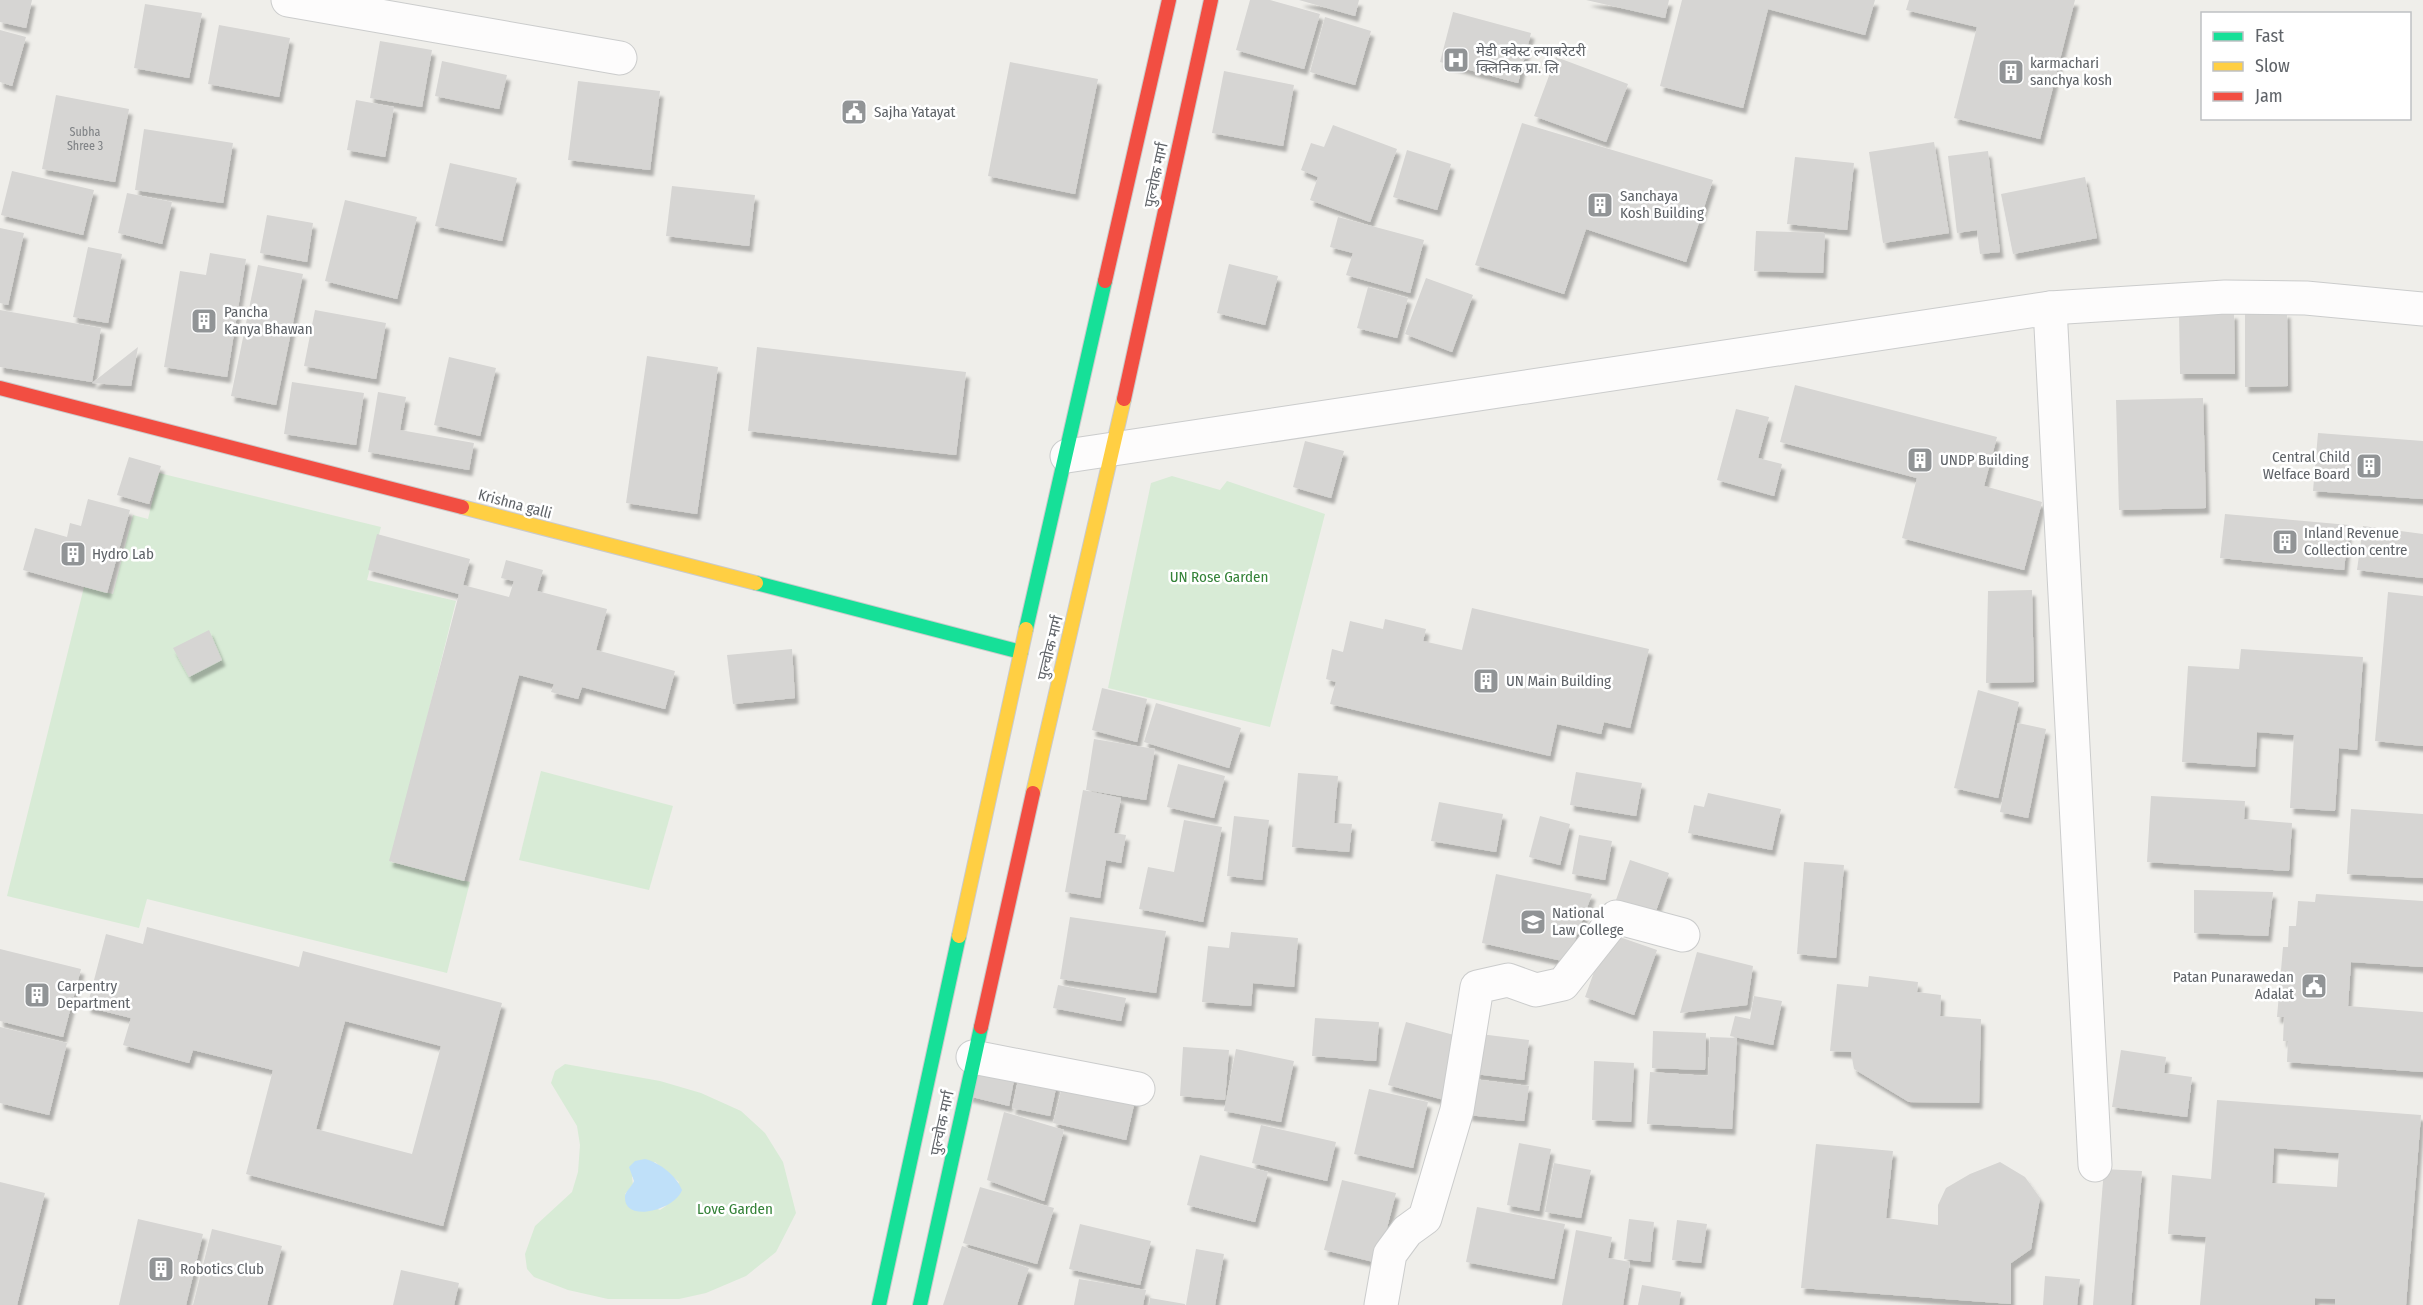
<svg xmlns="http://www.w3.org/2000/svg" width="2423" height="1305" viewBox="0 0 2423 1305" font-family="'Fira Sans Condensed','Noto Sans Devanagari',sans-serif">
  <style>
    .green { fill: #d8ebd6; fill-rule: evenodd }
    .water { fill: #bfe0f9 }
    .building { fill: #d6d5d3; fill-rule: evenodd; filter: url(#shadow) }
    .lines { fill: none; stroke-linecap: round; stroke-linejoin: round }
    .street-casing { stroke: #cbcccc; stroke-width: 35 }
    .fast-casing { stroke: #cacacb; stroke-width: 16 }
    .slow-casing { stroke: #cacacb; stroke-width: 16 }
    .jam-casing { stroke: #cacacb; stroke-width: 16 }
    .street { stroke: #fdfcfc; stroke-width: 33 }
    .fast { stroke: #16e098; stroke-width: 14 }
    .slow { stroke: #ffcf43; stroke-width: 14 }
    .jam { stroke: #f24e42; stroke-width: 14 }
    .labels { text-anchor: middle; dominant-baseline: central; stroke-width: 5; stroke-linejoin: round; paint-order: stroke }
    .number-label { font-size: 12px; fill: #7e8184 }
    .poi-label { font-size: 15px; fill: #5f6368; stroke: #fff; text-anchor: start }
    .street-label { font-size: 15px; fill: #5f6368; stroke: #fff }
    .park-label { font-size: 15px; fill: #348238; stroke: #fff }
  </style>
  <defs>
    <filter id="shadow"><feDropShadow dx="3.5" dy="6" stdDeviation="1.5" flood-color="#0004"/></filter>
  </defs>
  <rect width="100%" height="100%" fill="#efeeea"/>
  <!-- green -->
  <g class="green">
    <path d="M159 473 381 527 367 580 456 601 391 862 470 882 447 973 147 899 139 928 7 896 84 587 113 594 133 515 148 519Z"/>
    <path d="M1172 476 1220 490 1227 481 1325 514 1270 727 1108 688 1151 483Z"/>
    <path d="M541 771 673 806 649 890 519 860Z"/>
    <path d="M565 1064 660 1081 701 1093 741 1111 765 1133 783 1162 796 1213 776 1252 746 1276 706 1293 679 1299H608L568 1290 534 1277 527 1269 525 1254 535 1226 572 1192 578 1172 580 1145 577 1126 551 1083 555 1071ZM655 1162 679 1182 666 1206 660 1210 625 1194 633 1185 632 1177Z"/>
  </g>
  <!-- water -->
  <path class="water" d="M645 1159C660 1163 676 1175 682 1190 675 1210 625 1223 625 1198 624 1192 632 1187 634 1181L629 1167 635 1161Z"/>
  <!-- building -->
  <g class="building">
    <path d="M0 0H32L26 28 0 22Z"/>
    <path d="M1250 0H1270L1320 14 1304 69 1236 50Z"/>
    <path d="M1299 0H1359L1355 16Z"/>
    <path d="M1586 0H1669L1665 18Z"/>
    <path d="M1682 0H1875L1865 35 1768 9 1743 108 1660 86Z"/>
    <path d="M1909 0H2075L2040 139 1954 118 1977 27 1906 10Z"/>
    <path d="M145 4 202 13 189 78 134 68Z"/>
    <path d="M1453 12 1531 33 1518 83 1440 62Z"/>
    <path d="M1325 17 1371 31 1355 85 1310 72Z"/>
    <path d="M219 25 290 38 279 97 208 84Z"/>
    <path d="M0 30 26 37 12 86 0 82Z"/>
    <path d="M380 41 432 50 422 107 370 98Z"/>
    <path d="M1556 57 1628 84 1606 142 1534 116Z"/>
    <path d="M442 61 507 75 499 109 435 96Z"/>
    <path d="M1010 62 1098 79 1075 194 988 176Z"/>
    <path d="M1224 71 1294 85 1283 146 1212 133Z"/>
    <path d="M578 81 660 91 650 170 568 160Z"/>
    <path d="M56 95 129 109 115 182 42 169Z"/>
    <path d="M356 100 394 107 385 157 347 150Z"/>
    <path d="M1522 123 1713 180 1686 262 1586 229 1564 294 1475 265Z"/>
    <path d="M1333 125 1397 149 1370 222 1310 200 1318 177 1301 170 1311 143 1324 147Z"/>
    <path d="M144 129 233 143 223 203 135 190Z"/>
    <path d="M1934 142 1949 233 1883 243 1869 152Z"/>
    <path d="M1407 150 1451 164 1437 210 1393 197Z"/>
    <path d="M1988 151 2000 252 1980 254 1977 230 1957 233 1948 156Z"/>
    <path d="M1795 157 1854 163 1847 230 1787 224Z"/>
    <path d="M450 163 517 178 502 241 435 226Z"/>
    <path d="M12 171 94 190 83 235 1 215Z"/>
    <path d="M2085 177 2097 238 2013 254 2001 194Z"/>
    <path d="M672 186 755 195 749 246 666 236Z"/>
    <path d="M127 193 172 202 162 244 118 233Z"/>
    <path d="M345 200 417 217 397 299 325 281Z"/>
    <path d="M267 215 313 223 307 262 260 253Z"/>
    <path d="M1338 217 1424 240 1410 293 1346 275 1353 253 1330 247Z"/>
    <path d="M0 228 24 233 8 305 0 303Z"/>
    <path d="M1756 231 1825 233 1823 273 1754 271Z"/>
    <path d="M88 247 122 254 108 323 73 317Z"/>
    <path d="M210 253 246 259 227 377 164 367 180 271 206 275Z"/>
    <path d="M1229 264 1278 276 1265 325 1217 313Z"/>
    <path d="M258 265 303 274 276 405 231 396Z"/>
    <path d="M1426 278 1473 295 1452 352 1405 334Z"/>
    <path d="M1368 287 1408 298 1397 338 1357 328Z"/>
    <path d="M0 310 101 328 92 382 0 367Z"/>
    <path d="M315 310 386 323 376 379 304 366Z"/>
    <path d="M2245 312H2287L2288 386 2245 387Z"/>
    <path d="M2179 313H2234L2235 374H2180Z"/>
    <path d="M138 347 131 386 92 383Z"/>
    <path d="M757 347 966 372 956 455 748 431Z"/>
    <path d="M647 356 718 367 697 514 626 503Z"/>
    <path d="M449 357 496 368 480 436 434 425Z"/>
    <path d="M292 382 364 393 356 445 284 434Z"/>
    <path d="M1795 385 1997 437 1984 486 2042 502 2024 570 1902 538 1917 478 1780 442Z"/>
    <path d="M378 392 406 397 400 430 474 443 469 470 368 452Z"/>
    <path d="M2203 398 2206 508 2119 510 2116 400Z"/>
    <path d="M1736 409 1769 417 1758 458 1782 464 1774 496 1717 480Z"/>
    <path d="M2318 433 2423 441V499L2313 491Z"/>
    <path d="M1305 441 1344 451 1331 498 1293 487Z"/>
    <path d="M129 457 161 466 149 504 117 495Z"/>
    <path d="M88 499 130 510 107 593 23 570 35 528 67 537 70 523 81 526Z"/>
    <path d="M2225 514 2349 525 2344 570 2220 558Z"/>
    <path d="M2363 526 2423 534V578L2357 570Z"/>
    <path d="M377 534 470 559 463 585 509 597 514 581 501 578 506 560 543 570 537 591 607 609 596 650 675 671 665 709 582 687 578 699 551 692 554 684 519 675 464 881 389 861 459 594 368 570Z"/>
    <path d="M2032 590 2034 682 1986 683 1988 591Z"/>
    <path d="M2388 592 2423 596V746L2375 741Z"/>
    <path d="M1472 608 1649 649 1630 728 1604 722 1601 734 1557 724 1550 756 1330 704 1336 682 1326 679 1332 649 1343 652 1350 621 1383 629 1385 619 1426 629 1423 641 1462 650Z"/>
    <path d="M209 630 222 660 189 677 173 648Z"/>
    <path d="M792 649 795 698 733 704 727 655Z"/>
    <path d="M2241 649 2363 657 2357 750 2339 748 2335 811 2290 808 2294 735 2257 732 2255 767 2182 762 2188 666 2239 669Z"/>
    <path d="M1102 688 1147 699 1137 742 1092 730Z"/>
    <path d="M1978 690 2019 702 1998 798 1954 788Z"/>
    <path d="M1156 703 1241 728 1229 768 1144 742Z"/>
    <path d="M2018 723 2046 729 2028 818 2000 812Z"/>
    <path d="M1094 739 1155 749 1146 800 1086 790Z"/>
    <path d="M1178 764 1225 776 1214 818 1167 807Z"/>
    <path d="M1576 772 1642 783 1636 816 1570 805Z"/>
    <path d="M1298 773 1338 776 1334 823 1352 824 1349 852 1292 847Z"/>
    <path d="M1083 790 1121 798 1114 833 1126 835 1121 863 1106 860 1100 898 1065 892Z"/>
    <path d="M1708 793 1781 809 1772 850 1688 833 1694 805 1704 807Z"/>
    <path d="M2151 796 2245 801 2244 819 2292 823 2289 871 2147 862Z"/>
    <path d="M1439 802 1503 814 1496 852 1431 841Z"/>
    <path d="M2351 809 2423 814V878L2347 874Z"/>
    <path d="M1234 816 1269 820 1262 880 1227 876Z"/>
    <path d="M1540 816 1570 824 1560 865 1529 857Z"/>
    <path d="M1184 820 1222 827 1203 922 1139 909 1148 867 1174 872Z"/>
    <path d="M1579 835 1612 841 1605 880 1572 874Z"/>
    <path d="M1630 860 1669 873 1655 914 1616 900Z"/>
    <path d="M1804 862 1844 865 1836 958 1797 954Z"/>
    <path d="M1496 874 1592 894 1567 962 1482 943Z"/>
    <path d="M2194 890 2273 892 2268 936 2194 933Z"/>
    <path d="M2316 894 2423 901V967L2351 962 2348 1006 2423 1012V1072L2287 1062 2288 1041H2283L2284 1017H2277L2283 947H2288L2289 926H2296L2298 901 2315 902Z"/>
    <path d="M1070 917 1166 931 1156 993 1060 979Z"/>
    <path d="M147 927 299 967 303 951 502 1003 443 1226 246 1174 273 1070 193 1050 189 1063 123 1045 131 1018 87 1007 106 934 143 944ZM345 1021 441 1046 412 1154 316 1129Z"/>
    <path d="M1231 932 1298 938 1294 987 1253 983 1251 1006 1202 1002 1208 946 1229 948Z"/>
    <path d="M1608 933 1657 950 1634 1015 1585 997Z"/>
    <path d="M0 949 81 969 63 1037 0 1021Z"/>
    <path d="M1697 952 1753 966 1747 1005 1680 1013Z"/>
    <path d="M1869 976 1918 982 1917 992 1941 995 1940 1016 1981 1019 1979 1103 1909 1102 1854 1069 1851 1052 1830 1051 1837 984 1868 987Z"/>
    <path d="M1058 985 1126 998 1121 1021 1053 1008Z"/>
    <path d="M1754 996 1782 1001 1773 1045 1730 1036 1735 1016 1750 1019Z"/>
    <path d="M1315 1018 1379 1022 1376 1061 1312 1056Z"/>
    <path d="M1406 1022 1465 1038 1448 1101 1388 1085Z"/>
    <path d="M0 1027 67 1043 49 1115 0 1103Z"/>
    <path d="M1653 1031 1706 1033 1705 1070 1652 1068Z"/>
    <path d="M1480 1034 1529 1040 1524 1080 1475 1074Z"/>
    <path d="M1710 1037 1737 1038 1732 1129 1647 1124 1650 1072 1708 1076Z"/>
    <path d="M1183 1047 1229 1050 1225 1100 1180 1096Z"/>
    <path d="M1236 1049 1294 1061 1281 1122 1224 1111Z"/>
    <path d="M2121 1050 2166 1057 2164 1073 2192 1077 2187 1117 2112 1107Z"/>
    <path d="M976 1061 1016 1070 1009 1106 968 1096Z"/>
    <path d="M1594 1061 1634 1063 1631 1122 1592 1120Z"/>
    <path d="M1020 1071 1058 1079 1050 1116 1012 1108Z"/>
    <path d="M1064 1079 1136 1096 1126 1140 1053 1123Z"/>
    <path d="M1473 1079 1529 1086 1524 1121 1468 1115Z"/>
    <path d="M1369 1089 1428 1102 1413 1168 1354 1154Z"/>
    <path d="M2217 1100 2421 1115 2406 1305H2335V1299L2315 1298V1305H2200L2206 1237 2168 1234 2172 1175 2211 1179ZM2274 1148 2339 1153 2337 1187 2272 1183Z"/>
    <path d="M1004 1112 1064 1130 1044 1201 987 1180Z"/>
    <path d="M1261 1125 1336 1142 1327 1181 1252 1163Z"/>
    <path d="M1519 1143 1551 1149 1539 1211 1507 1205Z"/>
    <path d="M1816 1144 1893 1151 1886 1218 1938 1225V1205L1946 1188 1970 1174 2000 1162 2025 1177 2040 1198 2031 1249 2011 1263V1304L1801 1288Z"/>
    <path d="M1200 1155 1268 1172 1255 1222 1187 1205Z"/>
    <path d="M1554 1163 1591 1170 1581 1218 1545 1212Z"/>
    <path d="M2104 1169 2142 1171 2131 1305H2093Z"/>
    <path d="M1342 1180 1396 1193 1378 1263 1324 1250Z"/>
    <path d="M0 1182 45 1193 17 1305H0Z"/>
    <path d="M980 1187 1054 1208 1037 1264 963 1243Z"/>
    <path d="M1477 1207 1565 1224 1554 1279 1466 1262Z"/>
    <path d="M138 1219 203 1234 186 1305H119Z"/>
    <path d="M1629 1219 1654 1222 1650 1262 1624 1259Z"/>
    <path d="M1677 1220 1707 1224 1701 1263 1672 1260Z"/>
    <path d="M1080 1224 1151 1241 1140 1285 1069 1269Z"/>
    <path d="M212 1229 282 1246 267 1305H193Z"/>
    <path d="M1576 1230 1612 1237 1608 1258 1630 1262 1623 1305H1562Z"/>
    <path d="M962 1246 1029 1268 1017 1305H943Z"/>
    <path d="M1196 1249 1224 1254 1215 1305H1186Z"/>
    <path d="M401 1270 459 1283 454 1305H393Z"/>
    <path d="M2045 1276 2080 1279 2077 1305H2043Z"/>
    <path d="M1079 1279 1146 1290 1143 1305H1074Z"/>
    <path d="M1642 1285 1681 1292 1679 1305H1638Z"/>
    <path d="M1150 1298 1185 1304V1305H1149Z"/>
  </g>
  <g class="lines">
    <!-- street casing -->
    <g class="street-casing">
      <g id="street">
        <path d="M288 0 620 58"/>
        <path d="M2050 308 2095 1165"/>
        <path d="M1067 456 2050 308 2225 297 2306 298 2423 309"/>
        <path d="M973 1057 1138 1089"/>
        <path d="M1381 1305 1390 1254 1407 1231 1425 1218 1457 1110 1477 987 1508 980 1536 990 1563 984 1616 917 1683 935"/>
      </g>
    </g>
    <!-- fast casing -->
    <g class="fast-casing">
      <g id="fast">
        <path d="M756 583 1021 652"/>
        <path d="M1026 629 1105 281"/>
        <path d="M879 1305 959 936"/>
        <path d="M920 1305 981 1027"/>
      </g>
    </g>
    <!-- slow casing -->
    <g class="slow-casing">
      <g id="slow">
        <path d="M462 507 756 583"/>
        <path d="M1033 793 1124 399"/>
        <path d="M959 936 1026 629"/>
      </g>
    </g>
    <!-- jam casing -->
    <g class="jam-casing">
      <g id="jam">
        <path d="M1105 281 1169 0"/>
        <path d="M0 388 462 507"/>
        <path d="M1124 399 1211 0"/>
        <path d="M981 1027 1033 793"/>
      </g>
    </g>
    <!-- street -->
    <use href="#street" class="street"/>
    <!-- fast -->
    <use href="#fast" class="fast"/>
    <!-- slow -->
    <use href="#slow" class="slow"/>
    <!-- jam -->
    <use href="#jam" class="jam"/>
  </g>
  <!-- icons -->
  <defs>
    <g id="hospital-square" transform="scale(1.35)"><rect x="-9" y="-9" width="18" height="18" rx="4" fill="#919496" stroke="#fff"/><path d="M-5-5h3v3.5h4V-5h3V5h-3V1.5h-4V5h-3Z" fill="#fff"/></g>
    <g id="building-square" transform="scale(1.35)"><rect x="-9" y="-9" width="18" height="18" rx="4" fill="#919496" stroke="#fff"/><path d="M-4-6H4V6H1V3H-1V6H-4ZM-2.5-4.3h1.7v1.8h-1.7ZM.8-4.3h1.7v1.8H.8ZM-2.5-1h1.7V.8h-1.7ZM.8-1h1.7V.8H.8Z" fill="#fff"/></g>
    <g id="civic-square" transform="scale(1.35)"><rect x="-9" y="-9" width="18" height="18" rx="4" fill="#919496" stroke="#fff"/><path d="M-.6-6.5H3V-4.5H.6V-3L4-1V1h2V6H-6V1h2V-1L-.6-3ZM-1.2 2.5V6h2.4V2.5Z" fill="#fff"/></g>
    <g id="university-square" transform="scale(1.35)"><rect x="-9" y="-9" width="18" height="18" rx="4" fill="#919496" stroke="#fff"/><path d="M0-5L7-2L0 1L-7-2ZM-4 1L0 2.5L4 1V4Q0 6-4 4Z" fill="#fff"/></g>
  </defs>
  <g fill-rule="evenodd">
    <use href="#hospital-square" x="1456" y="60"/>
    <use href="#building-square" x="2011" y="72"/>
    <use href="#civic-square" x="854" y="112"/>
    <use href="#building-square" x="1600" y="205"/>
    <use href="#building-square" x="204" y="321"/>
    <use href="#building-square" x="1920" y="460"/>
    <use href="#building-square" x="2369" y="466"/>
    <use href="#building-square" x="2285" y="542"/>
    <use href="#building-square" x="73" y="554"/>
    <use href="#building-square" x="1486" y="681"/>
    <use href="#university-square" x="1533" y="922"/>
    <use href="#civic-square" x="2314" y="986"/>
    <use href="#building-square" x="37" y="995"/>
    <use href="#building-square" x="161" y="1269"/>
  </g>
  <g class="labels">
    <!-- number labels -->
    <g class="number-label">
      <text x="85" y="132">Subha<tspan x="85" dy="14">Shree 3</tspan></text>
    </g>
    <!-- poi labels -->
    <g class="poi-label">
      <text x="1476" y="51">मेडी क्वेस्ट ल्याबरेटरी<tspan x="1476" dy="17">क्लिनिक प्रा. लि</tspan></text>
      <text x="2030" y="63">karmachari<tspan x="2030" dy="17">sanchya kosh</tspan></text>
      <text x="874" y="112">Sajha Yatayat</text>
      <text x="1620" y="196">Sanchaya<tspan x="1620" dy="17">Kosh Building</tspan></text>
      <text x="224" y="312">Pancha<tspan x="224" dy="17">Kanya Bhawan</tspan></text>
      <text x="2350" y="457" text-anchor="end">Central Child<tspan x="2350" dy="17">Welface Board</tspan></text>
      <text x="1940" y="460">UNDP Building</text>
      <text x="2304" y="533">Inland Revenue<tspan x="2304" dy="17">Collection centre</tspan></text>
      <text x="92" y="554">Hydro Lab</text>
      <text x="1506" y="681">UN Main Building</text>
      <text x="1552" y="913">National<tspan x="1552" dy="17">Law College</tspan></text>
      <text x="2294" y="977" text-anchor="end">Patan Punarawedan<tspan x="2294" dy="17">Adalat</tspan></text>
      <text x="57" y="986">Carpentry<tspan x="57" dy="17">Department</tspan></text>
      <text x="180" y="1269">Robotics Club</text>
    </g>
    <!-- street labels -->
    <g class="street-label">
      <text transform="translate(1156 175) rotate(-78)">पुल्चोक मार्ग</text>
      <text transform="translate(515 504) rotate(15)">Krishna galli</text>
      <text transform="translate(1050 648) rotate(-76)">पुल्चोक मार्ग</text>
      <text transform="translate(942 1123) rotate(-78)">पुल्चोक मार्ग</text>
    </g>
    <!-- park labels -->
    <g class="park-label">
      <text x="1219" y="577">UN Rose Garden</text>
      <text x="735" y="1209">Love Garden</text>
    </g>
  </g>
  <!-- legend -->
  <rect x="2201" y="12" width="210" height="108" fill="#ffffff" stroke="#bfc1c3" stroke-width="1.5"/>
  <rect x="2213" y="32" width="30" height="9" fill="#16e098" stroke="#bfc1c3" stroke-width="1.5"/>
  <text x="2255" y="42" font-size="18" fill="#5f6368">Fast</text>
  <rect x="2213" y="62" width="30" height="9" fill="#ffcf43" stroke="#bfc1c3" stroke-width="1.5"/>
  <text x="2255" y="72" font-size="18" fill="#5f6368">Slow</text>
  <rect x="2213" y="92" width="30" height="9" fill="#f24e42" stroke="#bfc1c3" stroke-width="1.5"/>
  <text x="2255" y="102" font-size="18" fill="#5f6368">Jam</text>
</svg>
